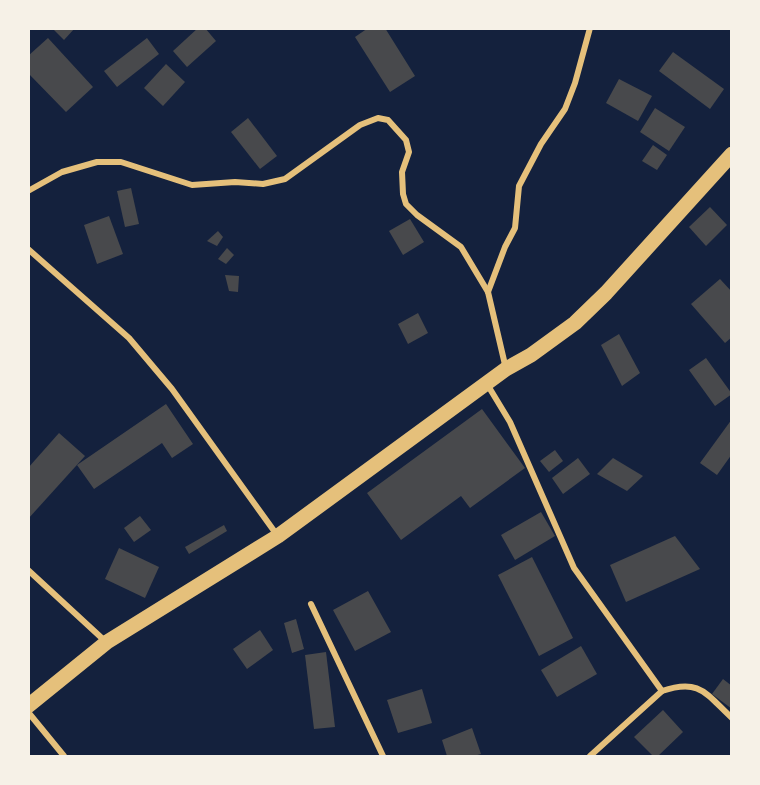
<svg xmlns="http://www.w3.org/2000/svg" width="760" height="785" viewBox="0 0 760 785" font-family="'Alegreya Sans',sans-serif">
  <style>
    .building { fill: #48494c }
    .lines { fill: none; stroke-linecap: round; stroke-linejoin: round }
    .minor { stroke: #e5c07b; stroke-width: 6 }
    .primary { stroke: #e5c07b; stroke-width: 15 }
  </style>
  <rect width="100%" height="100%" fill="#14213d"/>
  <!-- building -->
  <g class="building">
    <path d="M52 28H75L64 40Z"/>
    <path d="M198 28H205L216 41 187 67 173 51Z"/>
    <path d="M368 28H385L415 76 390 92 355 37Z"/>
    <path d="M48 38 93 87 66 112 28 73V56Z"/>
    <path d="M147 38 159 54 117 87 104 71Z"/>
    <path d="M673 52 724 89 710 109 659 71Z"/>
    <path d="M166 64 185 82 163 106 144 88Z"/>
    <path d="M619 79 652 96 638 121 606 103Z"/>
    <path d="M655 108 685 127 669 151 640 132Z"/>
    <path d="M248 118 277 156 260 169 231 132Z"/>
    <path d="M653 145 667 155 657 170 642 161Z"/>
    <path d="M131 188 139 224 125 227 117 191Z"/>
    <path d="M710 207 727 225 706 246 689 227Z"/>
    <path d="M109 216 123 254 97 264 84 225Z"/>
    <path d="M410 219 424 242 403 255 389 231Z"/>
    <path d="M218 231 223 237 217 246 207 241Z"/>
    <path d="M227 248 234 255 226 264 218 259Z"/>
    <path d="M225 275 239 276 238 292 229 291Z"/>
    <path d="M720 279 732 292V337L725 343 691 304Z"/>
    <path d="M418 313 428 333 408 344 398 324Z"/>
    <path d="M619 334 640 373 622 386 601 345Z"/>
    <path d="M706 358 732 394 715 406 689 370Z"/>
    <path d="M166 404 193 444 172 458 162 443 94 489 77 465Z"/>
    <path d="M482 409 525 468 470 508 461 496 401 540 367 493Z"/>
    <path d="M732 419V454L717 475 700 463Z"/>
    <path d="M59 433 85 456 28 519V468Z"/>
    <path d="M555 450 563 461 549 472 540 461Z"/>
    <path d="M578 458 590 474 563 494 552 478Z"/>
    <path d="M613 458 643 476 627 491 597 474Z"/>
    <path d="M541 512 555 536 515 560 501 535Z"/>
    <path d="M140 516 151 530 134 542 124 528Z"/>
    <path d="M224 525 227 531 189 554 185 547Z"/>
    <path d="M675 536 700 569 626 602 610 565Z"/>
    <path d="M119 548 159 567 145 598 105 579Z"/>
    <path d="M532 557 573 638 539 656 498 575Z"/>
    <path d="M368 591 391 632 355 651 333 610Z"/>
    <path d="M296 619 304 649 292 653 284 623Z"/>
    <path d="M260 630 273 650 247 669 233 649Z"/>
    <path d="M581 646 597 674 557 697 541 670Z"/>
    <path d="M326 652 335 727 314 729 305 655Z"/>
    <path d="M723 679 732 686V709L712 694Z"/>
    <path d="M422 689 432 723 398 733 387 700Z"/>
    <path d="M663 710 683 732 658 756H653L634 737Z"/>
    <path d="M472 728 481 754 474 756H447L442 740Z"/>
  </g>
  <g class="lines">
    <!-- minor -->
    <g class="minor">
      <path d="M28 191 62 172 97 162H121L192 185 235 182 263 184 285 179 360 125 378 118 388 120 406 140 409 152 402 172 403 194 406 204 417 215 461 247 488 292 506 369"/>
      <path d="M28 249 129 338 172 389 277 535"/>
      <path d="M488 292 505 247 515 228 519 186 541 144 565 109 575 83 590 28"/>
      <path d="M487 384 510 422 574 568 662 691C700 678 706 694 732 718"/>
      <path d="M28 570 105 641"/>
      <path d="M311 604 383 756"/>
      <path d="M28 712 64 756"/>
      <path d="M590 756 662 691"/>
    </g>
    <!-- primary -->
    <path class="primary" d="M28 706 107 642 278 536 506 369 531 355 575 323 606 293 732 154"/>
  </g>
  <!-- border -->
  <rect width="760" height="785" fill="none" stroke="#f6f1e7" stroke-width="60"/>
</svg>
